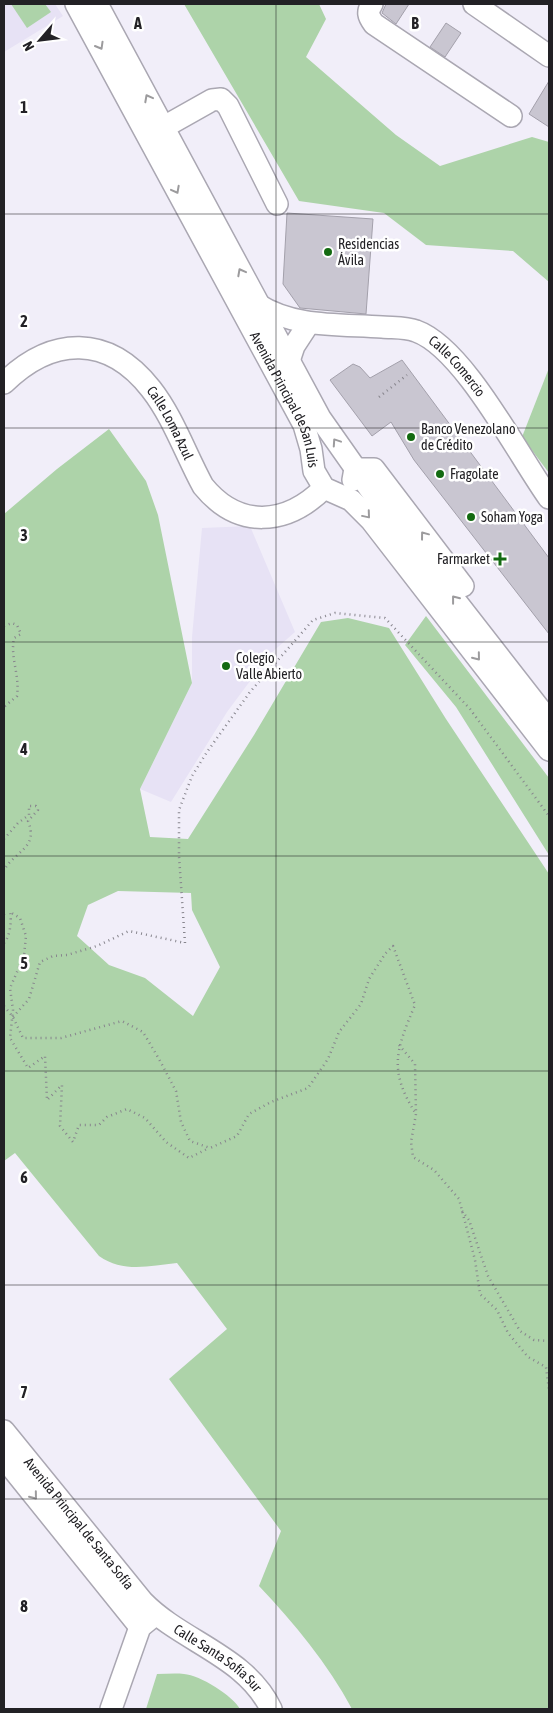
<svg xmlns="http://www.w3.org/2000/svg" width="553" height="1713" viewBox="0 0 553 1713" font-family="'Asap Condensed',sans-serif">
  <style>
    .built { fill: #e7e2f5 }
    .green { fill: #add3a9; fill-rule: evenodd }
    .building { fill: #c9c6d1; stroke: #a3a0ab }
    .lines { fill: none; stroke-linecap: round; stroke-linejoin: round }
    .minor-casing { stroke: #aaa7b2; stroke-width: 24 }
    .path { stroke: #87858d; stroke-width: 2.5; stroke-dasharray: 1 4; stroke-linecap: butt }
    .minor { stroke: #fff; stroke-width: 21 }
    .oneway { stroke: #9c9b9d }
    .grid { fill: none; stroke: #222125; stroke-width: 1; stroke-opacity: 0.55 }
    .poi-dot { fill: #136a11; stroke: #fff; stroke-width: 2 }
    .labels { text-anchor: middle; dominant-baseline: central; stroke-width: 5; stroke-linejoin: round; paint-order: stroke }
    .poi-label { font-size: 14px; fill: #222125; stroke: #fff; text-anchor: start }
    .street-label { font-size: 14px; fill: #222125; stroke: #fff }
    .grid-label { font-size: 16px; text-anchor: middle; font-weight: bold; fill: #222125; stroke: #fff; stroke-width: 5; stroke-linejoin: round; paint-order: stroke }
  </style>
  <rect width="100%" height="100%" fill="#f1eef9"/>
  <!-- built -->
  <g class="built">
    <path d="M4 4H55L63 16 4 52Z"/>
    <path d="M250 526 295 632 270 654 227 712 171 802 140 789 192 683V637L202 528Z"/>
  </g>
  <!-- green -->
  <g class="green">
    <path d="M11 4H45L51 12 27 28Z"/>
    <path d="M184 4H319L326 19 306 57 396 135 440 166 532 137 549 142V282L513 251 426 245 384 213 299 201Z"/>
    <path d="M549 368V473L522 437Z"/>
    <path d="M109 429 146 481 158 515 192 683 140 789 150 837 188 839 254 735 321 622 348 618 389 628 446 719 549 874V1709H352C328 1664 294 1623 259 1586L281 1531 169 1379 227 1329 177 1263C149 1266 123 1273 99 1256L15 1153 4 1161V514L57 469ZM118 891 191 893 192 910 220 967 193 1016 145 978 109 965 77 936 88 905Z"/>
    <path d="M426 616 549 778V855L456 707 405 645Z"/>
    <path d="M157 1674C166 1674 175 1673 184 1674 200 1675 233 1696 240 1709H146Z"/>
  </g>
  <!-- building -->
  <g class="building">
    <path d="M386 4H409L396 24 382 13Z"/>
    <path d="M446 23 461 33 445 57 430 47Z"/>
    <path d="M549 81V127L529 114Z"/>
    <path d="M287 213 373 219 366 314 300 308 283 284Z"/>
    <path d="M402 360 549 558V634L414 460 391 422 372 436 330 380 353 364 360 367 370 378Z"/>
  </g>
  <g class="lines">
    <!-- minor casing -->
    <g class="minor-casing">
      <g id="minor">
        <path id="s1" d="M76 4 304 425 311 449 314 471 324 488 351 500 371 520 549 750"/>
        <path d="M97 4 320 418 384 509 549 721"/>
        <path d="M372 4C367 12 368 16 374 24L511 116"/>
        <path d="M474 4 549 56"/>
        <path d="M164 127 212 100 221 99 228 106 277 204"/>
        <path id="s2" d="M257 304C294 328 340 324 382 327 393 328 406 327 416 331 464 348 518 455 549 498"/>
        <path d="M289 361 294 346 309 323"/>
        <path id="s3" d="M4 383C52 336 108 334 151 389 173 417 186 455 203 486 238 529 286 526 324 488"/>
        <path d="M353 480 355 469H374L463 586"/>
        <path id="s4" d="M4 1431 143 1602C182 1642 246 1656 271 1709"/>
        <path d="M4 1458 140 1627"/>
        <path d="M111 1709 140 1627 151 1618"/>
      </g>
    </g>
    <!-- path -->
    <g class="path">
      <path d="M379 397 407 375"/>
      <path d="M4 626 12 623 17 625 21 634 14 638C10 658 20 675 17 696L4 707"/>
      <path d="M4 839 18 823 29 815V806H36L38 810 28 821C39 848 15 851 4 870"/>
      <path d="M4 914V915"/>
      <path d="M4 943C10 937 12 920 10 912L20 918 26 936 24 956 10 988 13 1010 10 1038 28 1068 45 1056 47 1100 62 1085 60 1126 73 1142 79 1125H99L107 1117 127 1109 145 1118 166 1142 189 1158 209 1148"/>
      <path d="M4 1006 13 1017 23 1038H61L122 1021 143 1032 159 1059 176 1091 181 1122 190 1141 210 1148 237 1136 249 1114 271 1102 308 1088 328 1059 339 1032 361 1004 369 979 385 954 393 946 415 1005C396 1050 388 1070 416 1114"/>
      <path d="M13 1017 29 999 40 962 53 956 67 955 97 946 129 931 185 943 179 856V810L192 776 207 752 250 692 313 620 335 613 385 618 470 709 549 816"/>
      <path d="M399 1045 415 1064 416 1114 411 1142 413 1157 434 1170 459 1199 475 1260 480 1294 497 1310 508 1333 528 1357 546 1367 549 1390"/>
      <path d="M462 1211 469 1220 488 1276 520 1331 534 1340 549 1341"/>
    </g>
    <!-- minor -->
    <use href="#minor" class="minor"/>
  </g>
  <!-- one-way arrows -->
  <defs><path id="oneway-chevron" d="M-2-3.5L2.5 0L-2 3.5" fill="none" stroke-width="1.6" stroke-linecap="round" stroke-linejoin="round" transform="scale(1.25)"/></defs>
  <g class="oneway">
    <use href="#oneway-chevron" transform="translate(100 46) rotate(60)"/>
    <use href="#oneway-chevron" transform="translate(148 98) rotate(-118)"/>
    <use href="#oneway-chevron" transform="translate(176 190) rotate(62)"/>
    <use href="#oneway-chevron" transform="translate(241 272) rotate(-118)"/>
    <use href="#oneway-chevron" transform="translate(336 442) rotate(-124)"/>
    <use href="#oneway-chevron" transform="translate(367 515) rotate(50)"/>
    <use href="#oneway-chevron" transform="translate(424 535) rotate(-127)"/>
    <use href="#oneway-chevron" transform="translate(455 599) rotate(-128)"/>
    <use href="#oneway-chevron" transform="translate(477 657) rotate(51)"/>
    <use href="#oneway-chevron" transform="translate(34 1496) rotate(51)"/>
  </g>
  <!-- grid -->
  <path class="grid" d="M276 4V1709M4 214H549M4 428H549M4 642H549M4 856H549M4 1071H549M4 1285H549M4 1499H549"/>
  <!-- markers -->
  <g class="poi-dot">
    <circle cx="328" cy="252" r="5"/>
    <circle cx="411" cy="437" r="5"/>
    <circle cx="440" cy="474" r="5"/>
    <circle cx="471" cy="517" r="5"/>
    <path d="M497.5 551.5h5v5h5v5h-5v5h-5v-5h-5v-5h5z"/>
    <circle cx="226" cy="666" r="5"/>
  </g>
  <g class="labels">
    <!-- poi labels -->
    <g class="poi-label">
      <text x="338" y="244">Residencias<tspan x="338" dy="16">Ávila</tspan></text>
      <text x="421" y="429">Banco Venezolano<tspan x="421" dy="16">de Crédito</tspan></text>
      <text x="450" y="474">Fragolate</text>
      <text x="481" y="517">Soham Yoga</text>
      <text x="490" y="559" text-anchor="end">Farmarket</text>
      <text x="236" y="658">Colegio<tspan x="236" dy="16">Valle Abierto</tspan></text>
    </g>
    <!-- street labels -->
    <g class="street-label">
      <text stroke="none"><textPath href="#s2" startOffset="218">Calle Comercio</textPath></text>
      <text stroke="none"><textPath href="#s1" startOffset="448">Avenida Principal de San Luis</textPath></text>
      <text stroke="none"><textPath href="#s3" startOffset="210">Calle Loma Azul</textPath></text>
      <text stroke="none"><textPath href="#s4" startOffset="119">Avenida Principal de Santa Sofía</textPath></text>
      <text stroke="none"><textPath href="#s4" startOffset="314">Calle Santa Sofía Sur</textPath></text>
    </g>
  </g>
  <g class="grid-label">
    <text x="138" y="29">A</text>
    <text x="415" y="29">B</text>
    <text x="24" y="113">1</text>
    <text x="24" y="327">2</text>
    <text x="24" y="541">3</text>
    <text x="24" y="755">4</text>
    <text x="24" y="969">5</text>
    <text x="24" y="1183">6</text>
    <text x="24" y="1398">7</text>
    <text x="24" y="1612">8</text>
  </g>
  <!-- border -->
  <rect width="553" height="1713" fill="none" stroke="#222125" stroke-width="10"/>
  <!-- north arrow -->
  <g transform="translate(40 40) rotate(242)" stroke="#ffffff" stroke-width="4" paint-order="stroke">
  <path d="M0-4L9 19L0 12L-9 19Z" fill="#222125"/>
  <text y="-8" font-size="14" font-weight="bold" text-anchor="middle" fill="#222125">N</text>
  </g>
</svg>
